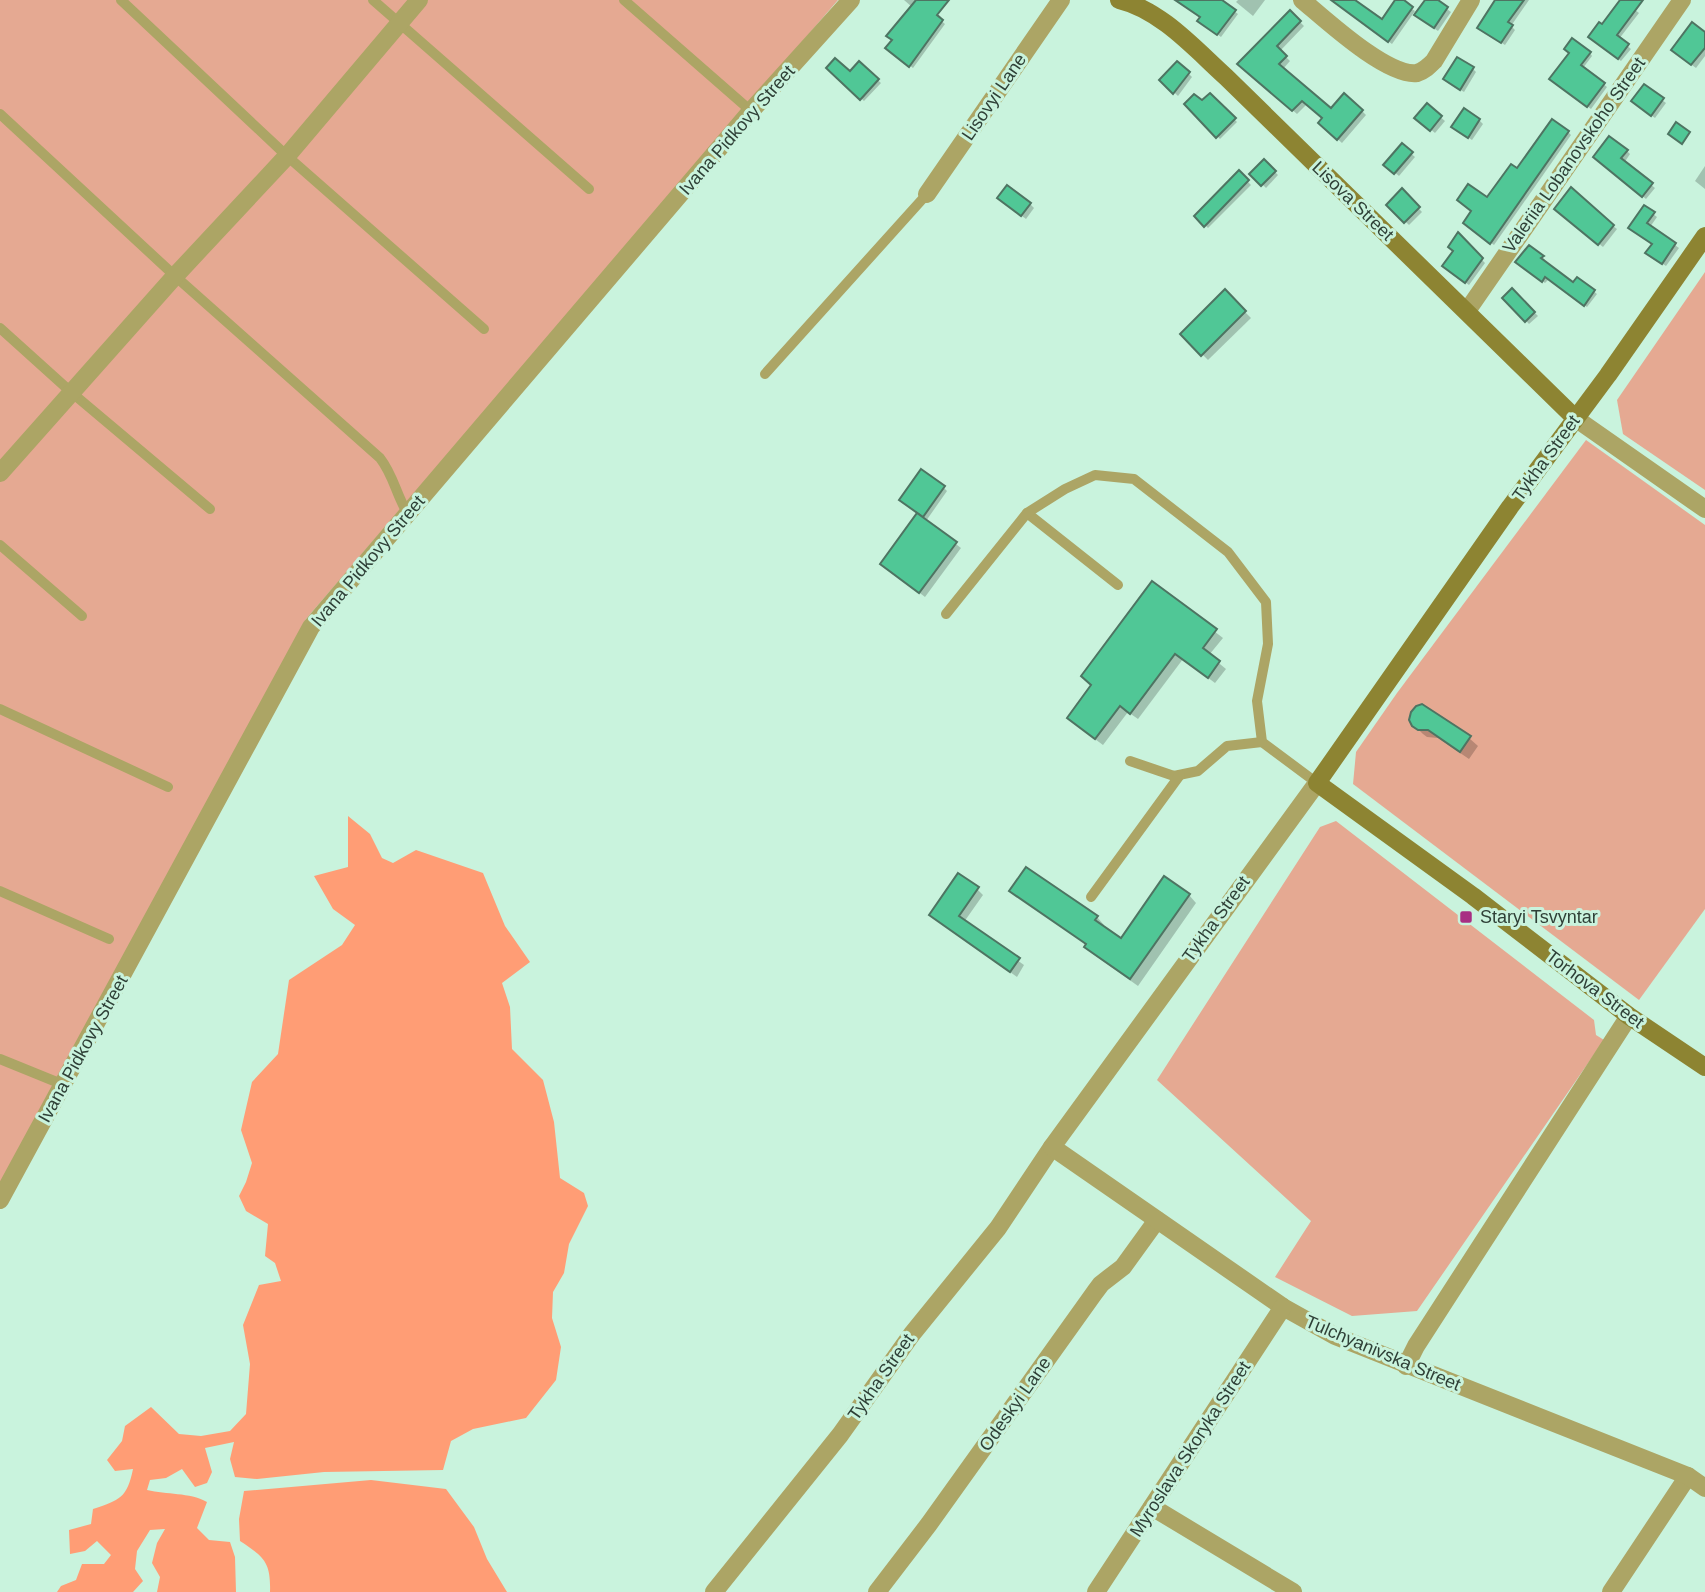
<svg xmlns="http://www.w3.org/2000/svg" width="1705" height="1592" viewBox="0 0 1705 1592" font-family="Arial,sans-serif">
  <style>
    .green { fill: #e5a992 }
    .forest { fill: #ff9d75 }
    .shadow { fill: #0003 }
    .building { fill: #50c796; stroke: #4e7462; stroke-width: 2 }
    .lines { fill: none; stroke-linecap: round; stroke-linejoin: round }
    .service { stroke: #aca565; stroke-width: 10 }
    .minor { stroke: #aca565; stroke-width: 18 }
    .tertiary { stroke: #aca565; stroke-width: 18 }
    .secondary { stroke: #8d8432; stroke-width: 18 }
    .poi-dot { fill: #a82e83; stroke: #c9f3dd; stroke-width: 2.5 }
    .labels { text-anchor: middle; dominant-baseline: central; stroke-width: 6; stroke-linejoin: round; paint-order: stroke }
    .street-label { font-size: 18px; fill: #2f4037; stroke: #c9f3dd }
    .poi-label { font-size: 18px; fill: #2f4037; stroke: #c9f3dd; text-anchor: start }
  </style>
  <rect width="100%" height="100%" fill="#c9f3dd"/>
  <!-- green -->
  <g class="green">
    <path d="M0 0H838L306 619 0 1186Z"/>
    <path d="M1705 272V490L1623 434 1617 400Z"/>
    <path d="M1586 440 1705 525V909L1639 1000 1353 784 1356 752 1397 693Z"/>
    <path d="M1336 821 1594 1020 1596 1035 1604 1040 1417 1311 1352 1316 1275 1277 1311 1221 1157 1080 1320 827Z"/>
  </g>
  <!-- forest -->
  <g class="forest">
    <path d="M348 816 370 834 382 858 393 863 416 850 483 873 505 926 530 962 502 983 510 1007 512 1049 543 1080 554 1122 560 1178 584 1193 588 1206 569 1244 564 1273 553 1292 552 1318 561 1347 556 1380 526 1418 473 1429 451 1441 443 1470 324 1472 257 1479 235 1477 230 1459 234 1442 205 1448 212 1472 207 1483 195 1487 182 1469 166 1478 150 1480 147 1490C167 1495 189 1492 207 1502L197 1528 209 1540 230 1542 235 1557 236 1592H157L160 1577 152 1563 157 1543 165 1529 150 1530 137 1551 135 1569 143 1581 133 1592H57L61 1586 76 1580 82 1564H104L111 1555 97 1541 85 1551 70 1554 69 1530 91 1524 93 1509C120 1500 127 1498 133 1469L115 1471 107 1460 122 1441 125 1426 151 1407 179 1434 201 1436 230 1431 246 1414 250 1364 243 1325 259 1285 281 1281 275 1263 265 1256 268 1224 246 1211 239 1196 246 1182 252 1163 241 1130 252 1082 278 1054 289 980 342 945 355 925 333 909 314 876 348 867Z"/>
    <path d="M371 1480 446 1489 474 1527 487 1559 507 1592H270C271 1562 264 1557 240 1541L239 1519 244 1491Z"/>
  </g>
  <!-- shadow -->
  <g class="shadow">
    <path d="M904 0H921L941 17 939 19 945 24 913 68 891 51 912 7Z"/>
    <path d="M1193 0H1219L1238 14 1221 37 1203 24 1202 18Z"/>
    <path d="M1238 0H1265L1253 16 1236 2Z"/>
    <path d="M1345 0H1353L1382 21 1397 0 1415 11 1392 44 1344 8Z"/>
    <path d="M1427 0H1434L1451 12 1438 31 1420 19Z"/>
    <path d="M1506 0H1529L1511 26 1515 30 1505 45 1483 31Z"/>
    <path d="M1622 0 1639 13 1619 39 1631 49 1621 61 1593 39Z"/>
    <path d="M1290 12 1304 26 1280 51 1290 61 1283 69 1331 111H1362L1366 115 1342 143 1320 123 1324 119 1307 104 1297 114 1244 68Z"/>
    <path d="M1705 35V56L1696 68 1677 54Z"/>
    <path d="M1590 53 1592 56 1583 68 1607 87 1591 109 1554 81Z"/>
    <path d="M859 63 881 83 864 101 828 68 850 73Z"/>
    <path d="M1178 63 1192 77 1178 96 1161 80Z"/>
    <path d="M1473 69 1476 72 1464 92 1449 83Z"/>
    <path d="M1210 95 1237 122 1220 139 1187 104 1202 103Z"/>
    <path d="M1662 100 1666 103 1655 118 1637 105Z"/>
    <path d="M1427 106 1445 121 1435 133 1417 118Z"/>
    <path d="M1479 120 1483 124 1472 140 1457 130Z"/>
    <path d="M1568 132 1571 135 1494 245 1468 226 1487 199 1517 171Z"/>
    <path d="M1402 146 1415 157 1399 176 1386 165Z"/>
    <path d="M1627 151 1630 154 1624 163 1655 188 1646 199 1599 160Z"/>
    <path d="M1264 161 1278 175 1266 188 1252 174Z"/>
    <path d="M1705 166V189L1695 181Z"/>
    <path d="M1239 173 1251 185 1208 228 1196 216Z"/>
    <path d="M1402 191 1422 212 1409 225 1388 205Z"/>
    <path d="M1003 202 1030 204 1034 208 1026 219Z"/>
    <path d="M1560 212 1613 226 1617 229 1603 247Z"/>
    <path d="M1653 214 1657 217 1650 227 1679 248 1666 266 1651 256 1653 244 1634 231Z"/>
    <path d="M1458 235 1485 263 1469 285 1448 270Z"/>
    <path d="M1542 257 1545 260 1543 262 1574 284 1578 279 1597 294 1587 307 1549 279 1545 283 1520 265Z"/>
    <path d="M1512 290 1538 316 1529 324 1504 298Z"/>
    <path d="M1225 292 1251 318 1208 360 1182 334Z"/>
    <path d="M943 487 947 491 926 521 961 548 925 597 882 564 919 513Z"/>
    <path d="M1153 584 1223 638 1209 655 1226 669 1215 683 1183 659 1138 719 1128 712 1103 745 1076 725 1093 686Z"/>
    <path d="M1414 725 1469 738 1478 746 1469 759 1438 738 1427 737 1423 734Z"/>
    <path d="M977 889 983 895 964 922 1024 965 1017 977 931 915Z"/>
    <path d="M1012 891 1097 917 1104 925 1102 928 1121 941 1189 895 1196 903 1138 986 1093 954 1086 947 1087 945Z"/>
  </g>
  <!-- building -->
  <g class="building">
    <path d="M916 0H949L937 15 943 20 909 67 885 48 892 40 886 36Z"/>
    <path d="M1175 0H1222L1236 10 1217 35 1197 21 1200 17Z"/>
    <path d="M1331 0H1355L1382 19 1395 0H1404L1413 7 1388 42Z"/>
    <path d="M1425 0H1438L1448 7 1434 28 1414 15Z"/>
    <path d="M1495 0H1524L1508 22 1513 25 1501 43 1477 28Z"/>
    <path d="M1620 0H1643L1617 35 1629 44 1618 59 1588 37 1599 22 1602 24Z"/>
    <path d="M1290 10 1301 21 1277 46 1287 56 1279 64 1331 108 1344 93 1363 110 1337 140 1318 123 1322 118 1302 101 1292 111 1237 64Z"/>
    <path d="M1692 22 1705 32V48L1691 65 1671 50Z"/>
    <path d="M1572 38 1591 52 1581 65 1605 83 1587 107 1549 79 1569 53 1564 49Z"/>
    <path d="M1457 57 1474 67 1460 90 1443 79Z"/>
    <path d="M835 58 850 71 859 61 879 79 860 100 826 68Z"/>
    <path d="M1177 61 1190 72 1173 94 1159 80Z"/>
    <path d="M1644 84 1664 98 1651 116 1631 101Z"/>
    <path d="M1210 93 1236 118 1216 138 1184 104 1194 94 1202 100Z"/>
    <path d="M1427 103 1442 116 1430 131 1414 118Z"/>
    <path d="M1464 108 1480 119 1468 138 1451 127Z"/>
    <path d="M1552 119 1569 131 1490 244 1463 223 1471 211 1457 200 1468 184 1487 197 1511 164 1517 168Z"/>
    <path d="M1676 122 1690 132 1682 144 1668 134Z"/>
    <path d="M1609 136 1628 150 1621 158 1653 183 1642 197 1593 157Z"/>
    <path d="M1402 143 1413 152 1394 174 1383 165Z"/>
    <path d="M1264 159 1276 171 1261 186 1249 174Z"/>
    <path d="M1239 170 1249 180 1204 227 1194 216Z"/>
    <path d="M1007 185 1031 203 1021 216 997 198Z"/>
    <path d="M1571 187 1614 225 1598 245 1554 209Z"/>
    <path d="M1402 188 1420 207 1404 223 1386 205Z"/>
    <path d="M1644 205 1655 212 1647 223 1676 243 1662 264 1645 253 1652 244 1628 228Z"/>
    <path d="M1458 232 1483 258 1465 283 1442 266 1453 251 1448 247Z"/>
    <path d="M1529 245 1544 256 1541 258 1573 282 1577 277 1595 290 1584 306 1545 277 1542 282 1515 262Z"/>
    <path d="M1512 288 1535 312 1525 322 1502 298Z"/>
    <path d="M1225 289 1246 311 1201 356 1180 334Z"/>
    <path d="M921 469 945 486 923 517 899 500Z"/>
    <path d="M917 513 957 542 919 593 880 564Z"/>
    <path d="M1152 581 1217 629 1203 648 1220 661 1208 678 1175 654 1130 714 1120 706 1095 739 1067 718 1091 685 1081 676Z"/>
    <path d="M1422 704 1471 736 1460 752 1428 730H1418L1412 726 1409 720 1411 712 1416 706Z"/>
    <path d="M1026 867 1098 916 1095 920 1121 938 1164 876 1190 894 1130 979 1084 947 1086 944 1009 891Z"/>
    <path d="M958 873 979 887 959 916 1020 958 1010 972 929 915Z"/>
  </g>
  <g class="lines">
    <!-- service -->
    <g class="service">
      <path d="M121 0 287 156 484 329"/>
      <path d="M373 0 589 189"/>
      <path d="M624 0 751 111"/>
      <path d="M0 114 175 276 380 458C394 476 396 495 408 514"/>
      <path d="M0 328 71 392 210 509"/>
      <path d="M765 374 927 194"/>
      <path d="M1027 513 1118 585"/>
      <path d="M0 545 82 616"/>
      <path d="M946 614 1027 513 1065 489 1095 475 1134 479 1228 552 1266 602 1268 644 1257 701 1262 742 1317 783"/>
      <path d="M0 709 168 787"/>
      <path d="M1130 761 1174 776 1198 771 1227 746 1262 742"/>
      <path d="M0 891 109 939"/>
      <path d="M1091 897 1180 775"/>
      <path d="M0 1059 64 1085"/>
    </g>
    <!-- minor -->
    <g class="minor">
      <path d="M1302 0C1325 19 1387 77 1417 73 1424 71 1429 66 1434 61L1471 0"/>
      <path d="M927 194 1061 0"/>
      <path d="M1467 311 1682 0"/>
      <path d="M1575 418 1705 509"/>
      <path d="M0 473 175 276 287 156 419 0"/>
      <path d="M0 1200 311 627 751 111 851 0"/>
      <path d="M1406 1366 1416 1346 1629 1016"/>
      <path d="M1152 1507 1293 1592"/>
      <path d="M714 1592 840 1435 912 1334 998 1228 1052 1147"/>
      <path d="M877 1592 929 1524 1095 1292 1101 1284 1123 1267 1157 1220"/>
      <path d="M1611 1592 1688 1476"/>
    </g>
    <!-- tertiary -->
    <g class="tertiary">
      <path d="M1317 783 1052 1147 1283 1307 1335 1336 1688 1476 1705 1488"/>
      <path d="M1096 1592 1283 1307"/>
    </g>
    <!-- secondary -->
    <g class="secondary">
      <path d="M1119 0C1161 10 1195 49 1226 77L1575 418"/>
      <path d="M1705 236 1608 375 1510 507 1317 783 1473 896 1629 1016 1705 1067"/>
    </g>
  </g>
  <!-- markers -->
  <rect class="poi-dot" x="1459" y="910" width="14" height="14" rx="3.5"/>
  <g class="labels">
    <!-- street labels -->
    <g class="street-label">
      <text transform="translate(994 97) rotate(-56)">Lisovyi Lane</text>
      <text transform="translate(737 130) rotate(-49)">Ivana Pidkovy Street</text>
      <text transform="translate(1574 155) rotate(-55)">Valeriia Lobanovskoho Street</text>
      <text transform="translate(1353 201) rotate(44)">Lisova Street</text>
      <text transform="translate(1546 458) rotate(-54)">Tykha Street</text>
      <text transform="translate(368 561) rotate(-50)">Ivana Pidkovy Street</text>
      <text transform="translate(1216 919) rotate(-54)">Tykha Street</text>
      <text transform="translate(1595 989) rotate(37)">Torhova Street</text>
      <text transform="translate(83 1049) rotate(-61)">Ivana Pidkovy Street</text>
      <text transform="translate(1383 1353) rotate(23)">Tulchyanivska Street</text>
      <text transform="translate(881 1377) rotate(-55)">Tykha Street</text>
      <text transform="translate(1015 1404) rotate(-55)">Odeskyi Lane</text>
      <text transform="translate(1190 1449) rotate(-57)">Myroslava Skoryka Street</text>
    </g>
    <!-- poi labels -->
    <g class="poi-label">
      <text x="1480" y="917">Staryi Tsvyntar</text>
    </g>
  </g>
</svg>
